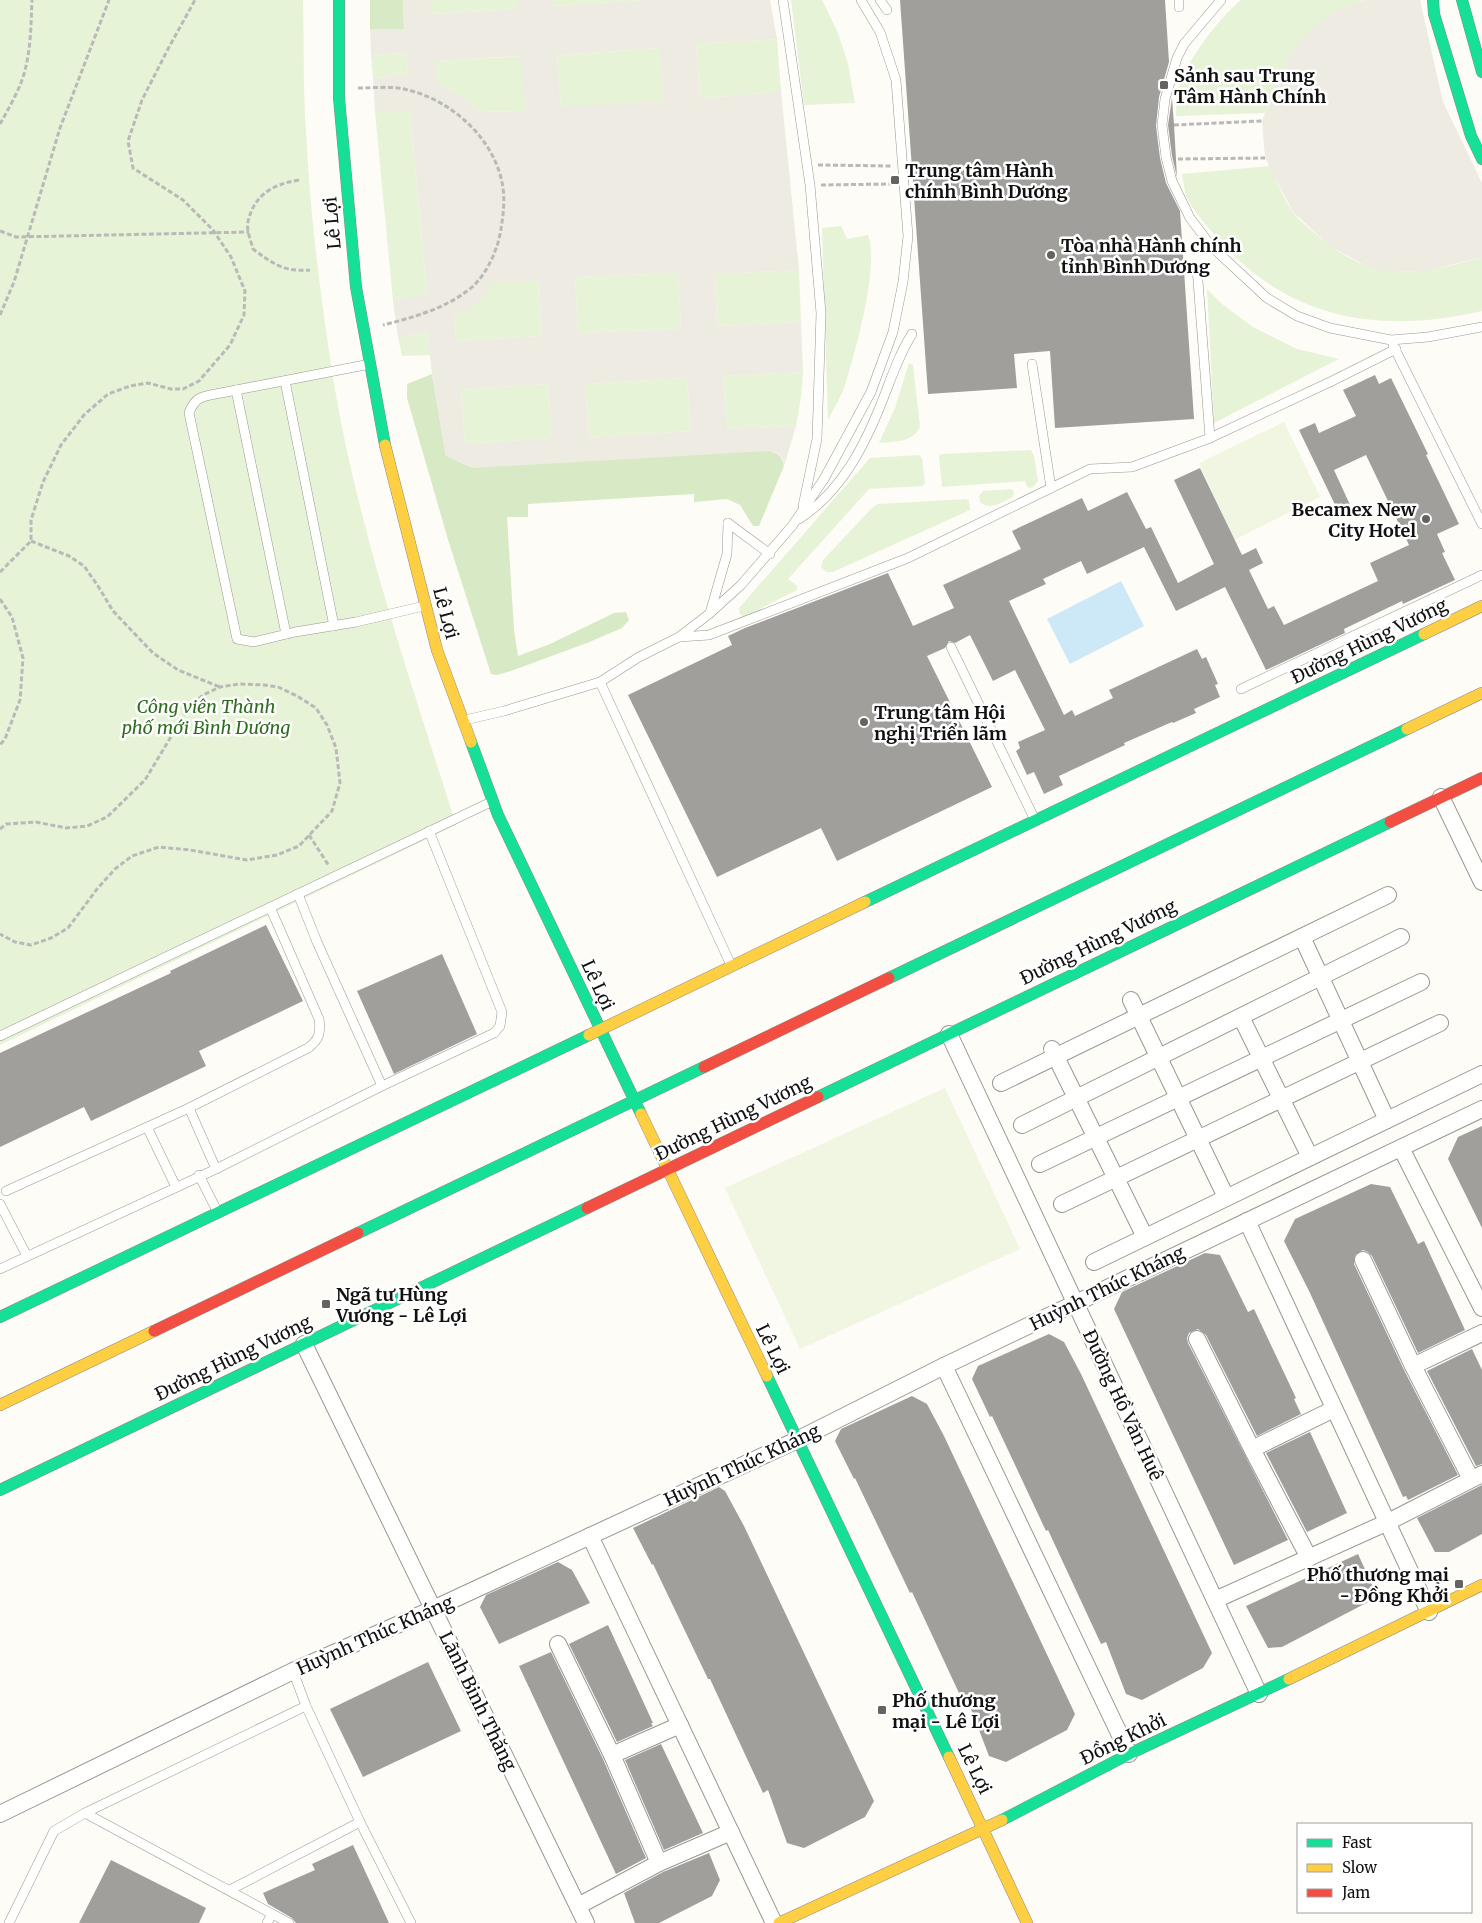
<svg xmlns="http://www.w3.org/2000/svg" width="1482" height="1923" viewBox="0 0 1482 1923" font-family="Merriweather,serif">
  <style>
    .green { fill: #e7f3d7 }
    .forest { fill: #d8eac5 }
    .pitch { fill: #f0f6e1 }
    .plaza { fill: #edebe2; fill-rule: evenodd }
    .water { fill: #cde8f7 }
    .building { fill: #a19f9c }
    .lines { fill: none; stroke-linecap: round; stroke-linejoin: round }
    .lane-casing { stroke: #979795; stroke-width: 10 }
    .street-casing { stroke: #979795; stroke-width: 18 }
    .fast-casing { stroke: #8e8d8b; stroke-width: 12 }
    .slow-casing { stroke: #8e8d8b; stroke-width: 12 }
    .jam-casing { stroke: #8e8d8b; stroke-width: 12 }
    .path { stroke: #b9b9b8; stroke-width: 3; stroke-dasharray: 5 2.5; stroke-linecap: butt }
    .lane { stroke: #fffffe; stroke-width: 9 }
    .street { stroke: #fffffe; stroke-width: 16 }
    .fast { stroke: #16e098; stroke-width: 11 }
    .slow { stroke: #ffcf43; stroke-width: 11 }
    .jam { stroke: #f24e42; stroke-width: 11 }
    .poi-dot { fill: #646362; stroke: #fff; stroke-width: 2 }
    .labels { text-anchor: middle; dominant-baseline: central; stroke-width: 5; stroke-linejoin: round; paint-order: stroke }
    .poi-label { font-size: 18px; font-weight: bold; fill: #111; stroke: #fff; text-anchor: start }
    .street-label { font-size: 18px; fill: #111; stroke: #fff }
    .park-label { font-size: 18px; font-style: italic; fill: #2f6b1f; stroke: #fff }
  </style>
  <rect width="100%" height="100%" fill="#fdfcf7"/>
  <!-- green -->
  <g class="green">
    <path d="M0 0H303C304 44 303 88 306 131 310 216 321 301 334 384 359 533 411 681 456 825L0 1045Z"/>
    <path d="M430 0H517L518 9 430 14Z"/>
    <path d="M553 0H646L553 6Z"/>
    <path d="M791 0H822L838 33 848 64 855 103 804 105Z"/>
    <path d="M1241 0H1365L1361 1 1287 59 1265 113 1176 116C1177 105 1176 94 1179 85 1188 59 1220 17 1241 0Z"/>
    <path d="M777 39 781 91 700 99 696 44Z"/>
    <path d="M660 48 663 101 561 108 557 55Z"/>
    <path d="M406 53 408 75 373 78 371 55Z"/>
    <path d="M521 56 526 111 479 112 463 98 435 81 434 61Z"/>
    <path d="M385 110 410 111 427 294 393 301 375 112Z"/>
    <path d="M1270 166C1277 181 1283 197 1292 211 1298 220 1309 228 1317 235 1371 283 1418 276 1482 257V311C1383 334 1291 321 1221 242 1209 228 1190 209 1185 192 1184 186 1183 180 1182 174Z"/>
    <path d="M841 226 847 239 868 235C880 264 855 354 845 385 841 397 834 408 828 420L822 228Z"/>
    <path d="M799 270 801 322 717 326 715 274Z"/>
    <path d="M678 273 681 329 578 333 575 277Z"/>
    <path d="M539 281 542 336 456 341 454 317C471 308 482 298 493 282Z"/>
    <path d="M1207 289 1222 304 1253 327 1297 349 1339 359 1214 423Z"/>
    <path d="M427 331 430 355 402 356 398 337Z"/>
    <path d="M909 363 913 365 920 426C914 443 895 441 879 443L895 408Z"/>
    <path d="M803 372 801 397 796 426 727 429 723 376Z"/>
    <path d="M687 378 691 431 589 438 585 384Z"/>
    <path d="M548 384 552 438 465 444 461 389Z"/>
    <path d="M1031 450 1034 456 1038 481 1032 488 1027 487 1025 481 942 487 939 456 942 454Z"/>
    <path d="M919 455 922 458 925 483 922 486 869 489 788 579 797 586V590L744 617 740 614 739 608 870 458Z"/>
    <path d="M1012 489 1014 492 1013 497C1002 502 989 511 980 502L979 496 983 491Z"/>
    <path d="M966 499 969 501 970 510 833 572H826L821 567 823 560 872 508 878 504Z"/>
  </g>
  <!-- forest -->
  <g class="forest">
    <path d="M370 0H403L404 29H370Z"/>
    <path d="M432 374 446 456 769 451C779 454 782 456 784 466L759 526H753L740 505 727 499 694 502V494L528 504V517H507L514 630 518 656 550 644 614 613 626 612 629 620 622 628 587 643 511 671 497 675 491 674 449 543 407 398V384Z"/>
  </g>
  <!-- pitch -->
  <g class="pitch">
    <path d="M1284 422 1320 497 1234 540 1199 463Z"/>
    <path d="M945 1088 1020 1249 800 1349 725 1188Z"/>
  </g>
  <!-- plaza -->
  <g class="plaza">
    <path d="M403 0H430L431 14 517 9V0H553V6L646 0H770L777 39 696 44 700 99 781 91 799 270 715 274 717 326 801 322 803 372 723 376 727 429 796 426 784 466 783 459 778 454 769 451 472 468 446 456 432 374 427 331 398 337 393 301 427 293 410 111 375 112 373 78 408 75 406 53 371 55 370 29H404ZM659 48 663 101 561 107 557 55ZM520 56 526 111 479 112 463 98 435 81V61ZM678 273 681 329 578 333 575 277ZM539 281 542 336 456 341 454 317 467 310 483 298 493 282ZM687 378 691 431 589 438 585 384ZM548 384 552 438 465 444 461 389Z"/>
    <path d="M1365 0H1420L1443 102 1482 183V257L1426 271 1389 272 1367 266 1331 247 1293 212 1265 158 1262 121 1287 59 1299 42 1315 26 1335 11Z"/>
  </g>
  <!-- water -->
  <path class="water" d="M1121 581 1144 626 1070 664 1047 619Z"/>
  <!-- building -->
  <g class="building">
    <path d="M900 0H1165L1169 62 1159 97 1156 126 1160 158 1166 183 1180 211 1194 419 1055 428 1050 351 1014 354 1017 388 928 394Z"/>
    <path d="M1172 98 1174 125 1177 177 1172 156 1168 125Z"/>
    <path d="M1375 375 1379 384 1391 378 1428 454 1426 455 1459 524 1437 534 1445 552 1442 553 1455 580 1403 604 1402 601 1344 629 1345 633 1266 670 1225 587 1176 611 1144 547 1087 574 1081 561 1043 579 1046 584 1009 601 1064 715 1072 710 1075 716 1113 698 1109 690 1197 649 1202 659 1206 657 1218 684 1215 685 1220 697 1194 709 1196 713 1173 723 1172 722 1124 743 1125 745 1059 776 1063 785 1044 794 1034 772 1027 775 1016 751 1020 748 1018 742 1045 730 1015 670 993 681 970 635 955 643 949 641 945 648 927 656 992 787 837 861 821 828 717 877 628 695 732 645 728 636 745 628 888 573 913 626 954 608 943 585 1021 549 1012 531 1082 498 1088 511 1127 492 1146 529 1151 527 1178 583 1214 564 1174 480 1200 468 1242 555 1256 548 1263 563 1249 570 1268 609 1274 606 1284 625 1378 581 1370 563 1409 545 1366 455 1334 470 1351 507 1339 513 1299 430 1315 423 1319 433 1356 416 1343 390Z"/>
    <path d="M266 925 303 1001 199 1051 206 1066 91 1121 84 1107 0 1147V1053L171 973 170 971Z"/>
    <path d="M442 954 477 1034 394 1074 357 991Z"/>
    <path d="M1482 1126V1228L1448 1159 1458 1137Z"/>
    <path d="M1371 1184 1390 1187 1418 1244 1424 1241 1465 1330 1418 1353 1372 1256 1368 1252 1363 1250 1355 1255 1354 1264 1404 1370 1458 1475 1408 1500 1406 1496 1403 1497 1310 1293 1284 1241 1295 1219Z"/>
    <path d="M1205 1253 1220 1255 1248 1312 1254 1309 1296 1398 1294 1399 1301 1414 1257 1436 1206 1335 1198 1329 1189 1333 1187 1338 1188 1343 1288 1540 1234 1565 1114 1309 1122 1292Z"/>
    <path d="M1049 1334 1064 1342 1081 1374 1212 1653 1203 1668 1142 1700 1126 1694 1106 1642 1101 1644 1048 1530 1046 1531 992 1416 990 1417 972 1379 978 1366Z"/>
    <path d="M1472 1349 1482 1370V1464L1476 1466 1427 1371Z"/>
    <path d="M912 1396 927 1404 944 1436 1075 1714 1067 1730 1006 1762 989 1756 969 1704 965 1706 912 1592 910 1593 855 1478 854 1479 835 1441 841 1429Z"/>
    <path d="M1310 1432 1347 1513 1307 1532 1266 1453Z"/>
    <path d="M1482 1485V1534L1449 1552H1435L1417 1518Z"/>
    <path d="M719 1487 725 1491 744 1526 874 1801 865 1817 804 1848 787 1843 768 1790 763 1793 710 1679H708L653 1564 652 1565 633 1528Z"/>
    <path d="M1358 1554 1374 1589 1370 1601 1282 1647 1268 1648 1246 1606Z"/>
    <path d="M558 1562 572 1570 590 1603 499 1644 480 1607 486 1595Z"/>
    <path d="M608 1625 653 1723H651L653 1726 617 1742 569 1644Z"/>
    <path d="M551 1652 603 1759 646 1858 616 1874 519 1666Z"/>
    <path d="M428 1662 461 1731 363 1777 330 1709Z"/>
    <path d="M661 1744 703 1833 664 1850 625 1760Z"/>
    <path d="M353 1845 389 1923H296L292 1918 268 1904 263 1893 315 1870 312 1864Z"/>
    <path d="M709 1853 720 1880 712 1896 659 1923H635L624 1893 663 1872Z"/>
    <path d="M111 1860 206 1908 199 1923H79Z"/>
  </g>
  <g class="lines">
    <!-- lane casing -->
    <g class="lane-casing">
      <g id="lane">
        <path d="M783 0 810 185 821 313 817 439 803 506"/>
        <path d="M880 0 887 10"/>
        <path d="M1179 0V7"/>
        <path d="M1221 0 1184 44 1177 58 1165 99 1162 125 1166 157 1172 181 1190 218 1212 247 1267 298 1297 316 1330 328 1391 340 1428 337 1482 327"/>
        <path d="M1197 268 1210 438"/>
        <path d="M1393 345 1482 524"/>
        <path d="M370 364 221 393C204 396 195 396 189 413L237 639 254 642 295 632 356 622 424 606"/>
        <path d="M1032 364 1051 488"/>
        <path d="M285 381 334 626"/>
        <path d="M236 390 286 634"/>
        <path d="M799 519C843 491 867 441 885 394 893 373 900 353 912 334"/>
        <path d="M728 523 770 554"/>
        <path d="M710 613 727 554 728 523"/>
        <path d="M1382 622 1392 648"/>
        <path d="M679 637 709 635 908 558 1090 469 1132 467 1210 438 1330 382 1396 349"/>
        <path d="M951 647 1035 820"/>
        <path d="M600 682 731 965"/>
        <path d="M1241 689 1482 575"/>
        <path d="M465 720 504 711 600 682 639 657 679 637 709 614 741 585 792 526 824 479 871 392 893 332 903 282 908 236 896 80 880 32 861 0"/>
        <path d="M298 894 317 942 382 1086 494 1033 500 1026 502 1012 429 831"/>
        <path d="M0 1036 493 801"/>
        <path d="M189 1108 216 1169"/>
        <path d="M147 1127 176 1187"/>
        <path d="M199 1175 217 1211"/>
        <path d="M6 1191 189 1108 308 1048C319 1040 321 1033 319 1019L270 907"/>
        <path d="M0 1204 27 1256"/>
        <path d="M0 1269 216 1169 382 1086"/>
        <path d="M293 1671 306 1706 360 1822 411 1923"/>
        <path d="M85 1813 289 1923"/>
        <path d="M230 1890 360 1822"/>
        <path d="M9 1923 54 1831 85 1813 306 1706"/>
        <path d="M267 1923 272 1914"/>
      </g>
    </g>
    <!-- street casing -->
    <g class="street-casing">
      <g id="street">
        <path d="M1441 797 1482 882"/>
        <path d="M1302 937 1387 1120"/>
        <path d="M1131 1000 1226 1197"/>
        <path d="M1241 1017 1310 1157"/>
        <path d="M949 1034 1259 1694"/>
        <path d="M1052 1049 1145 1237"/>
        <path d="M1001 1083 1388 895"/>
        <path d="M1022 1125 1401 937"/>
        <path d="M1401 1148 1482 1308"/>
        <path d="M1040 1164 1421 982"/>
        <path d="M1062 1204 1440 1023"/>
        <path d="M1247 1221 1429 1612"/>
        <path d="M1363 1260 1413 1366 1471 1479"/>
        <path d="M1094 1262 1482 1074"/>
        <path d="M1197 1339 1252 1449 1309 1558"/>
        <path d="M304 1344 586 1923"/>
        <path d="M944 1366 1129 1754"/>
        <path d="M1413 1366 1482 1333"/>
        <path d="M1252 1449 1334 1409"/>
        <path d="M590 1536 774 1923"/>
        <path d="M1215 1600 1388 1522 1482 1474"/>
        <path d="M558 1644 612 1755 659 1863"/>
        <path d="M612 1755 680 1725"/>
        <path d="M0 1814 293 1671 433 1609 797 1440 944 1366 1482 1109"/>
        <path d="M578 1906 659 1863 731 1832"/>
      </g>
    </g>
    <!-- fast casing -->
    <g class="fast-casing">
      <g id="fast">
        <path d="M339 0V98L356 287 385 445"/>
        <path d="M1433 0 1434 14 1471 136 1482 159"/>
        <path d="M1462 0 1482 72"/>
        <path d="M471 742 498 815 641 1114"/>
        <path d="M865 902 1424 634"/>
        <path d="M889 978 1407 729"/>
        <path d="M818 1097 1390 822"/>
        <path d="M358 1233 704 1067"/>
        <path d="M0 1317 589 1035"/>
        <path d="M767 1376 949 1757"/>
        <path d="M0 1490 587 1208"/>
        <path d="M1002 1820 1129 1754 1289 1679"/>
      </g>
    </g>
    <!-- slow casing -->
    <g class="slow-casing">
      <g id="slow">
        <path d="M385 445 437 650 471 742"/>
        <path d="M1424 634 1482 606"/>
        <path d="M1407 729 1482 693"/>
        <path d="M589 1035 865 902"/>
        <path d="M641 1114 767 1376"/>
        <path d="M0 1405 154 1331"/>
        <path d="M1289 1679 1482 1585"/>
        <path d="M949 1757 1027 1923"/>
        <path d="M779 1923 1002 1820"/>
      </g>
    </g>
    <!-- jam casing -->
    <g class="jam-casing">
      <g id="jam">
        <path d="M1390 822 1482 778"/>
        <path d="M704 1067 889 978"/>
        <path d="M587 1208 818 1097"/>
        <path d="M154 1331 358 1233"/>
      </g>
    </g>
    <!-- path -->
    <g class="path">
      <path d="M358 88C373 88 390 86 404 89 451 99 496 139 503 188 505 202 503 216 501 229 498 250 485 279 467 291 444 309 411 318 383 325"/>
      <path d="M0 124C10 106 22 86 26 66 31 45 31 22 32 0"/>
      <path d="M1174 125 1262 121"/>
      <path d="M1178 159 1265 158"/>
      <path d="M818 165 892 166"/>
      <path d="M299 180C274 184 254 194 248 222 246 229 251 241 253 249 273 264 284 272 310 270"/>
      <path d="M821 185 892 184"/>
      <path d="M0 231 16 237 249 232"/>
      <path d="M0 315 14 282 60 128 109 0"/>
      <path d="M31 541 69 556 84 566 98 586 113 611 153 653 178 670 220 687"/>
      <path d="M0 572 31 541V520L43 482 61 445 84 415 108 394 130 386 148 383 171 389H183L199 381 230 345 244 315 245 291 231 257 213 230 183 200 133 168 128 141 142 100 168 49 195 0"/>
      <path d="M0 599 12 617 23 658 20 700 5 739 0 745"/>
      <path d="M0 829 6 824 36 822 66 828 87 826 107 817 145 780 187 710 203 695 220 687 239 684 264 685 278 687 297 696 316 708 327 725 336 748 340 783 332 811 299 846 277 855 247 860 190 850 159 847 132 856 115 869 97 889 68 928 51 938 31 945 15 942 0 934"/>
      <path d="M309 835 329 866"/>
    </g>
    <!-- lane -->
    <use href="#lane" class="lane"/>
    <!-- street -->
    <use href="#street" class="street"/>
    <!-- fast -->
    <use href="#fast" class="fast"/>
    <!-- slow -->
    <use href="#slow" class="slow"/>
    <!-- jam -->
    <use href="#jam" class="jam"/>
  </g>
  <!-- markers -->
  <g class="poi-dot">
    <rect x="1159" y="80" width="10" height="10" rx="2.5"/>
    <rect x="890" y="175" width="10" height="10" rx="2.5"/>
    <circle cx="1051" cy="255" r="5"/>
    <circle cx="1426" cy="519" r="5"/>
    <circle cx="864" cy="722" r="5"/>
    <rect x="321" y="1299" width="10" height="10" rx="2.5"/>
    <rect x="1454" y="1579" width="10" height="10" rx="2.5"/>
    <rect x="877" y="1705" width="10" height="10" rx="2.5"/>
  </g>
  <g class="labels">
    <!-- poi labels -->
    <g class="poi-label">
      <text x="1174" y="75">Sảnh sau Trung<tspan x="1174" dy="21">Tâm Hành Chính</tspan></text>
      <text x="905" y="170">Trung tâm Hành<tspan x="905" dy="21">chính Bình Dương</tspan></text>
      <text x="1061" y="245">Tòa nhà Hành chính<tspan x="1061" dy="21">tỉnh Bình Dương</tspan></text>
      <text x="1416" y="509" text-anchor="end">Becamex New<tspan x="1416" dy="21">City Hotel</tspan></text>
      <text x="874" y="712">Trung tâm Hội<tspan x="874" dy="21">nghị Triển lãm</tspan></text>
      <text x="336" y="1294">Ngã tư Hùng<tspan x="336" dy="21">Vương - Lê Lợi</tspan></text>
      <text x="1449" y="1574" text-anchor="end">Phố thương mại<tspan x="1449" dy="21">- Đồng Khởi</tspan></text>
      <text x="892" y="1700">Phố thương<tspan x="892" dy="21">mại - Lê Lợi</tspan></text>
    </g>
    <!-- street labels -->
    <g class="street-label">
      <text transform="translate(332 223) rotate(-95)">Lê Lợi</text>
      <text transform="translate(446 613) rotate(75)">Lê Lợi</text>
      <text transform="translate(1369 641) rotate(-26)">Đường Hùng Vương</text>
      <text transform="translate(1098 942) rotate(-26)">Đường Hùng Vương</text>
      <text transform="translate(598 985) rotate(65)">Lê Lợi</text>
      <text transform="translate(733 1118) rotate(-26)">Đường Hùng Vương</text>
      <text transform="translate(1107 1288) rotate(-26)">Huỳnh Thúc Kháng</text>
      <text transform="translate(773 1349) rotate(64)">Lê Lợi</text>
      <text transform="translate(233 1358) rotate(-26)">Đường Hùng Vương</text>
      <text transform="translate(1123 1405) rotate(65)">Đường Hồ Văn Huê</text>
      <text transform="translate(742 1465) rotate(-25)">Huỳnh Thúc Kháng</text>
      <text transform="translate(375 1635) rotate(-24)">Huỳnh Thúc Kháng</text>
      <text transform="translate(478 1701) rotate(64)">Lãnh Binh Thăng</text>
      <text transform="translate(1123 1739) rotate(-26)">Đồng Khởi</text>
      <text transform="translate(975 1769) rotate(64)">Lê Lợi</text>
    </g>
    <!-- park labels -->
    <g class="park-label">
      <text x="206" y="706">Công viên Thành<tspan x="206" dy="21">phố mới Bình Dương</tspan></text>
    </g>
  </g>
  <!-- legend -->
  <rect x="1297" y="1823" width="175" height="90" fill="#ffffff" stroke="#a0a0a0"/>
  <rect x="1307" y="1839" width="25" height="8" fill="#16e098" stroke="#a0a0a0"/>
  <text x="1342" y="1848" font-size="15" fill="#111111">Fast</text>
  <rect x="1307" y="1864" width="25" height="8" fill="#ffcf43" stroke="#a0a0a0"/>
  <text x="1342" y="1873" font-size="15" fill="#111111">Slow</text>
  <rect x="1307" y="1889" width="25" height="8" fill="#f24e42" stroke="#a0a0a0"/>
  <text x="1342" y="1898" font-size="15" fill="#111111">Jam</text>
</svg>
